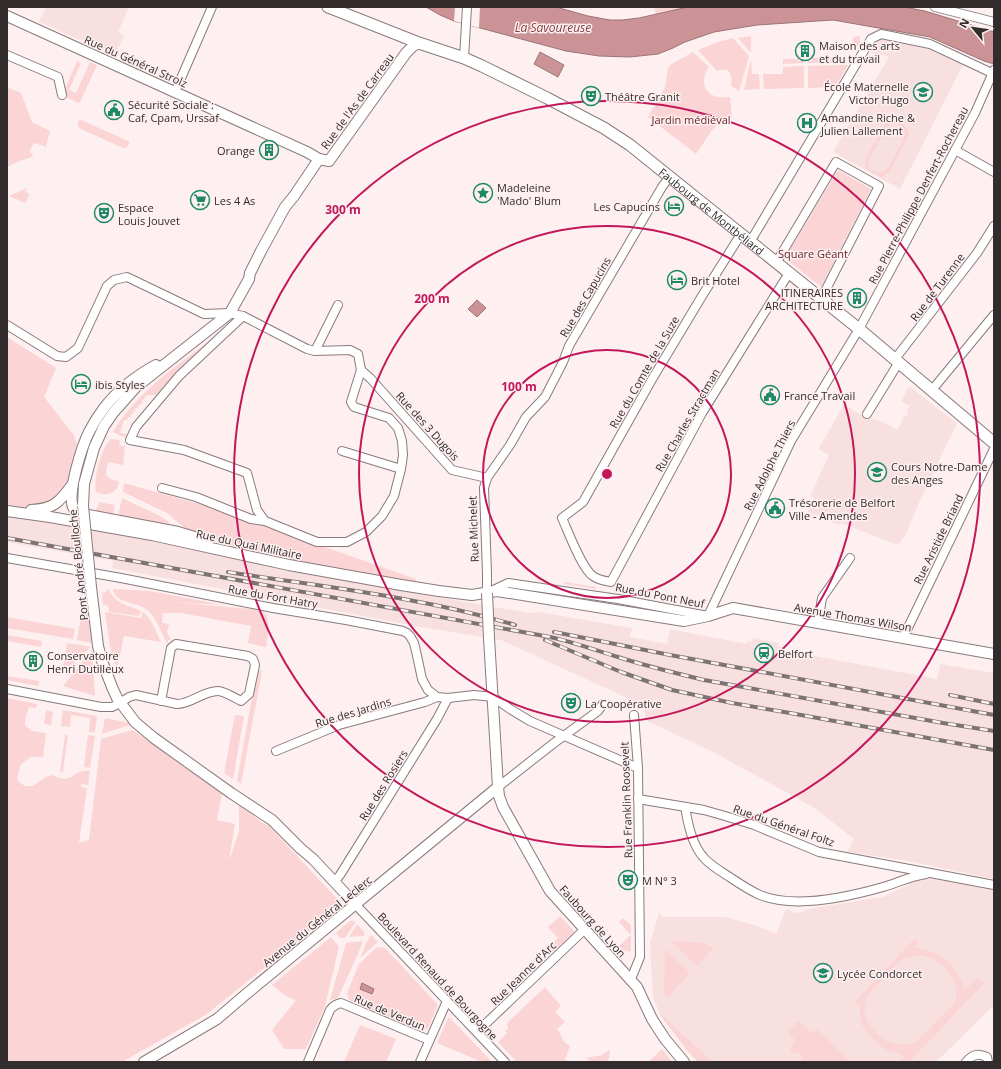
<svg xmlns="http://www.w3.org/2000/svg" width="1001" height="1069" viewBox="0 0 1001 1069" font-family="'Open Sans',sans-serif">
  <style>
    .built { fill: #f9e0e0 }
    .green { fill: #fbd4d5; fill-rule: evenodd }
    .water { fill: #cb9395; stroke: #9d7476 }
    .pier { fill: #fef0f0 }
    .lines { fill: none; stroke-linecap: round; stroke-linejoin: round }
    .minor-casing { stroke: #8a7b7b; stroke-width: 10 }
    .tertiary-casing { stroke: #8a7b7b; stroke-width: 12 }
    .secondary-casing { stroke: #8a7b7b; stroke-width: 13 }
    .minor { stroke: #fff; stroke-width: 8 }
    .tertiary { stroke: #fff; stroke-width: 10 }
    .secondary { stroke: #fff; stroke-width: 11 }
    .rail-casing { stroke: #7c7373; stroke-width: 4 }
    .rail { stroke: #fef0f0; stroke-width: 2.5; stroke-dasharray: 8; stroke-linecap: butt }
    .tertiary-bridge-casing { stroke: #8a7b7b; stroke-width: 12; stroke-linecap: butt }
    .tertiary-bridge { stroke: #fff; stroke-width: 10 }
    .ring { fill: none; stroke: #c2185b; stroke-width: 2 }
    .labels { text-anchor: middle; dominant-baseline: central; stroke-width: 3; stroke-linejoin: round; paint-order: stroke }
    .poi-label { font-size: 11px; fill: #322c2c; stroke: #fef0f0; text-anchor: start }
    .street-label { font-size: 11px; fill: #322c2c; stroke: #fef0f0 }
    .park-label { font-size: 11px; fill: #611e26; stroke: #fef0f0 }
    .water-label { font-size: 12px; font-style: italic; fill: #843d43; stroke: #fef0f0 }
    .centre { fill: #c2185b; stroke: #fef0f0; stroke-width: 2 }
    .ring-label { font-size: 12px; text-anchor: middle; font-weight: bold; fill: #c2185b; stroke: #fef0f0; stroke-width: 3; stroke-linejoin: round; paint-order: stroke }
  </style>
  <rect width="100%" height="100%" fill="#fef0f0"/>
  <!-- built -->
  <g class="built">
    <path d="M46 7H129L118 32 124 35 115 55 39 22Z"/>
    <path d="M881 39 926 48 963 65 900 189 833 152 889 57 871 52 876 43Z"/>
    <path d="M909 386 950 418 957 423 918 505 906 534 898 545 841 523 838 525 815 514 812 518 809 517 811 513 808 512 814 498 810 496 829 455 818 449 844 405 864 416 883 422 897 430 904 416 906 417 908 414 906 413 910 406 901 401Z"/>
    <path d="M7 516 38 519 130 533 239 558 426 595 529 613 539 612 632 628 630 637 667 644 670 629 747 644V641H752L753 638 779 643 778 646 783 647V650L937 679 940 664 994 673V879L903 860 847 852 854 839 813 807 711 751 645 720V706L501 640 415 626 112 568 113 561 7 542Z"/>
    <path d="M933 878 988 889 994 891V1005L936 1062H698L687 1050 661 1016 653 998 650 943 659 913H660L662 917H726L758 926 776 934 786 909 790 910 792 912 798 913 808 909 882 897 921 879Z"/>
  </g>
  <!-- green -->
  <g class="green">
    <path d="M654 7H688L656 14Z"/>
    <path d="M751 36V53L738 38Z"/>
    <path d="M860 36V43L854 52 853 37Z"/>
    <path d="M733 38 749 56 739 91 731 86C733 74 730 66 717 71L698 50 718 42Z"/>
    <path d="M693 52 709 67C701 79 702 92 717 97 721 98 726 97 730 97L732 117 722 121 712 130 696 154 648 117 665 87 668 67H670V65Z"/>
    <path d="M826 57H836V63H808V61H812V58Z"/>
    <path d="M751 59 752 74H759L760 89 744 90Z"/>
    <path d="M783 59H799V61H803V63L783 64Z"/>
    <path d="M77 61 81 63 69 90 76 93 90 62 97 65 80 102 78 103 66 97 65 89Z"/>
    <path d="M848 65 835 87 808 88V66Z"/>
    <path d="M804 66V88L764 89 763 74H783V67Z"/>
    <path d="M7 87 21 93 32 122 50 131 46 147 38 144 34 143 29 152 33 154 32 157 17 162 7 167Z"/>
    <path d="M79 119 130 142 126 148H123L81 129C77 126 78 124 79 119Z"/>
    <path d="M891 120C901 122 908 125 909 135L890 171 882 177C875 175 870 172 865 167V160L885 124ZM891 123C900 124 901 125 905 132 904 140 900 146 896 153 890 165 883 181 869 167L870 158 887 127Z"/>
    <path d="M838 170 871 189 821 287 785 258Z"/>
    <path d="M27 188 25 192 30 194 25 203 9 196Z"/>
    <path d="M7 337 56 368 44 397 73 434 77 444 70 474 73 469 65 490 56 499 40 506 22 508 7 505Z"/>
    <path d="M212 339 214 340 181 368 156 395H147L142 401V404L139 405 138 408H135V411H133V414H131V417H128L127 420H124L120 433 127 434 126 437 121 436 113 432C136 393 176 366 212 339Z"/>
    <path d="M111 439 119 440 120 442 119 446H124L125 445 123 465 108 462C105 476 104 478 119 481 119 482 118 487 117 488 114 494 102 496 96 492 93 479 101 448 111 439Z"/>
    <path d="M124 483 213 508 416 579V583L290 560 236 548 213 538 186 529 167 513 123 492Z"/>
    <path d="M122 498 160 516 169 522 170 527 118 516Z"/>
    <path d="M99 502 115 505 113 516 95 513C95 508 99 506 99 502Z"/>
    <path d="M565 582 596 587V589L564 584Z"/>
    <path d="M107 589 109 590C115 604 128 605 141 611L139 616 109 612V607L107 605H103L102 593 106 592Z"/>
    <path d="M113 589 150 591 223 605 171 602 252 609C256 610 261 610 264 613 272 619 267 638 266 647L248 643 251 626 181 613H163L162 623 169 624 167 632 171 640H168V643L166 642C161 631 155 614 144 608 136 603 122 603 115 595 114 593 114 591 113 589Z"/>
    <path d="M88 611 92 643 77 640 81 617Z"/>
    <path d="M105 612 141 618 143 612C152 619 156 632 161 642L124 636 117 669 110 646Z"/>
    <path d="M7 617 75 629 73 639 7 628Z"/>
    <path d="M7 635 42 641 41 647 7 641Z"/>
    <path d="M67 643 91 647 62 673Z"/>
    <path d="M92 650 95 696 63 686Z"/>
    <path d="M257 670 262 671 241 784 237 781Z"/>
    <path d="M7 676 39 681 38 686 7 680Z"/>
    <path d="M7 698 37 704 36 708 29 707C27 714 25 718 25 725L32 731 46 733 43 757H31L21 764 17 778 19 782 25 786H33L46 777 53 775C74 786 71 769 90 771L88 785 82 784 81 787 87 788 79 843 89 840 101 739 132 730 159 747 222 794 217 820 235 824 229 861 239 831V805L263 823 269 826 340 902V907L207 1014 122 1062H7Z"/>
    <path d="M46 710 53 712 51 725 44 724Z"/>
    <path d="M63 710 97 716 95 732H89L90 718 71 715 70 727 61 726Z"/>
    <path d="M235 715 244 716 233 779 224 773Z"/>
    <path d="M105 718 129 723 130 725 102 734Z"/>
    <path d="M65 735H68L63 772H60Z"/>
    <path d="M88 735 95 736 90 768 84 767Z"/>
    <path d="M560 916 575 932 553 952 546 950 558 938 548 927Z"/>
    <path d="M623 918 631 925V950L630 952 617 948 631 935 619 922Z"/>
    <path d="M350 921H354L355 923 345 938H340L336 933Z"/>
    <path d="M357 924 365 933 364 936 349 937Z"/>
    <path d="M371 935 378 942 360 958C364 950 366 942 371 935Z"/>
    <path d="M331 937 339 947 325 1006 306 1049H284L272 1030 296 1000 287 997 272 985Z"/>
    <path d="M914 939 918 942 914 948C933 949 952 960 960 978 962 982 963 986 965 990L978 977 984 983 909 1062H899L904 1057C897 1050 894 1053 887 1050 878 1046 864 1031 861 1022 860 1017 860 1011 860 1006L855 1002ZM920 955C937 958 950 968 955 985 956 989 957 995 955 1000 953 1007 945 1013 939 1018 933 1025 926 1034 918 1040 909 1046 896 1046 886 1040 869 1029 856 1012 871 992 874 987 879 983 883 979 888 974 897 962 902 959 908 956 915 956 920 955Z"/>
    <path d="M363 941 360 949 338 998 330 1000 346 943Z"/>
    <path d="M671 941 706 943 713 949 697 966Z"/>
    <path d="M377 947 385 948 438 1005 428 1028 422 1031 349 1000 347 993 359 964Z"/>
    <path d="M665 949 690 973 668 997 664 994Z"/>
    <path d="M545 987 561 1006 555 1012 565 1022 557 1029 560 1033 564 1042 570 1046 565 1060 571 1062H517L498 1042 507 1033 505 1031 508 1029 507 1023Z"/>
    <path d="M662 1015 711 1061V1062H698L687 1050 661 1016Z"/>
    <path d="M448 1018H450L492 1062H482L437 1043Z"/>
    <path d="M798 1021 813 1034 817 1029 850 1062H801L803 1059 799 1053 790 1052 791 1046 795 1040 788 1032Z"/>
    <path d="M360 1025 396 1039 386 1062H344Z"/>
    <path d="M610 1049 609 1058 606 1062H589V1060L586 1058 602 1055Z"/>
    <path d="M662 1049 672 1062H648Z"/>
  </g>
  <!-- water -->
  <g class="water">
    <path d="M426 7H556L588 16 610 20H622L639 18 688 7H904L925 11 994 32V64L984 61 930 37 833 20 757 25 714 32 685 42 673 48 658 54 630 57 599 56 566 51 454 21 440 15Z"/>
    <path d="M540 52 564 65 558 77 534 64Z"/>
    <path d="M477 300 486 308 477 317 468 309Z"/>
    <path d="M362 983 374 989 372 994 360 989Z"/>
  </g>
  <!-- pier -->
  <path class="pier" d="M455 7H480L479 28 454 21Z"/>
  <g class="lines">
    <!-- minor casing -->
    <g class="minor-casing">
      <g id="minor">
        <path d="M935 7 994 22"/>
        <path d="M7 55 58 77 62 95"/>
        <path d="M464 58 467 7"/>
        <path d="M175 92 212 7"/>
        <path d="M955 150 994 172"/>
        <path d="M670 176 662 187 569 346 563 362 545 397 526 417 510 445 487 478 484 488 487 573V593L508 583 618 599 708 616 791 441 859 329 975 113 994 70"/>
        <path d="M741 234 702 296 651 381 583 502 562 518C568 531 582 569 593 576 598 580 605 581 611 582L702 413 789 273"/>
        <path d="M750 242 871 39 881 34 930 44 994 74"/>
        <path d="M776 263 836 162 879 186 821 299"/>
        <path d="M243 316 179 376 136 427 130 440 184 450 247 473 257 510 265 521 317 542H347L366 532 382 516 394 496 401 469 403 455 402 441 398 428 389 418 354 407 351 402 361 370"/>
        <path d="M7 325 57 356 66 357 78 348 107 286 114 280 127 277 204 314 230 313 243 316 307 349 315 351 350 350 358 354 361 370"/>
        <path d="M315 351 338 305"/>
        <path d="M895 359 977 253 994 226"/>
        <path d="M361 370 371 379 452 470 487 478"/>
        <path d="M932 390 994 315"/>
        <path d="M867 414 899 362"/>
        <path d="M342 451 401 469"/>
        <path d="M162 488 196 497 251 519 265 521"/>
        <path d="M7 558 121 578 273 608 346 620 403 631 407 633 410 636 414 643 416 651 422 679 428 690 437 697 448 698 474 695 493 697 510 709 530 721 638 768"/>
        <path d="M818 623 822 598 850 558"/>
        <path d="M903 638 994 449"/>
        <path d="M7 689 101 707H112L120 703 129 697 136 695 177 704C191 704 203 691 218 691 224 691 235 698 241 701L249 694 255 665 253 659 248 656 176 644 171 648 161 701"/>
        <path d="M276 751 339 725 425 702 437 697"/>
        <path d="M498 787 554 743 598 711 603 704"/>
        <path d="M638 799 704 810 725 816 754 825 819 852 994 885"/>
        <path d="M685 807C688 824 692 845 704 858 711 866 722 872 731 878 740 884 749 890 760 895 794 909 848 897 883 887 897 883 911 876 926 874"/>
        <path d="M334 882 340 875 437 719 448 698"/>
        <path d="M355 904 505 1062"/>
        <path d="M631 979 640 957 638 768 634 715"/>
        <path d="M477 1032 585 929"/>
        <path d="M308 1062 330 1010C333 1006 336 1004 341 1003L429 1040"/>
        <path d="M420 1062 447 1001"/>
        <path d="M966 1062C973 1054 978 1053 987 1057L988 1062"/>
      </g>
    </g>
    <!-- tertiary casing -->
    <g class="tertiary-casing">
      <g id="tertiary">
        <path d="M7 16 307 152 319 159 329 161 406 53 413 46 419 43"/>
        <path d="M156 365C136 376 118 390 104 408 98 416 93 424 89 432 82 446 67 493 73 507 75 511 79 512 83 514L178 532 208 541"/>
        <path d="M83 506 84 484 94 448 104 426 113 413 136 387 230 313 249 279 250 273 261 251 285 207 294 196 319 159"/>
        <path d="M31 510C53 509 59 503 72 485"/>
        <path d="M7 511 50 517 152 535 289 565 401 585 439 591 472 595 497 591 684 621 708 616 733 608 994 654"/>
        <path d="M91 587 98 646 102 661 112 687 117 698 135 722 154 738 231 793 272 820 300 848 313 859 355 904"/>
        <path d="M489 638 498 787 499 796 503 807 550 891 637 987 652 1019 665 1039 684 1062"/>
        <path d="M144 1062 217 1019 245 995 498 787"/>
      </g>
    </g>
    <!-- secondary casing -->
    <g class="secondary-casing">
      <g id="secondary">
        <path id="s1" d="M328 7 419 43 464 58 482 66 547 98 604 128 630 145 859 329 994 443"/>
      </g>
    </g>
    <!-- minor -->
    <use href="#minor" class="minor"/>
    <!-- tertiary -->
    <use href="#tertiary" class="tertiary"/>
    <!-- secondary -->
    <use href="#secondary" class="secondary"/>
    <!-- rail casing -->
    <g class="rail-casing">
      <g id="rail">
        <path d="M7 538 550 637C573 642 595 650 618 657 646 666 675 673 704 680L943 723 994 731"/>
        <path d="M228 572C324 587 421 597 515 625"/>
        <path d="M554 632 610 643 670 655 994 715"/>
        <path d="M545 640 621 672 672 690 732 703 790 713 994 750"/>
        <path d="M950 695 994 704"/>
      </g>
    </g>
    <!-- rail -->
    <use href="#rail" class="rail"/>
    <!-- tertiary-bridge casing -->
    <g class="tertiary-bridge-casing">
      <g id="tertiary-bridge">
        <path d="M83 506 91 587"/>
        <path d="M487 593 489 638"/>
      </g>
    </g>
    <!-- tertiary-bridge -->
    <use href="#tertiary-bridge" class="tertiary-bridge"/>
  </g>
  <!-- distance rings -->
  <g class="ring">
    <circle cx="607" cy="474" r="124"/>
    <circle cx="607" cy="474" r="248"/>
    <circle cx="607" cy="474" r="373"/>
  </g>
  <!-- icons -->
  <defs>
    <g id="building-ring" transform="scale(1)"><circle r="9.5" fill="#fef0f0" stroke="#1d8967" stroke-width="1.5"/><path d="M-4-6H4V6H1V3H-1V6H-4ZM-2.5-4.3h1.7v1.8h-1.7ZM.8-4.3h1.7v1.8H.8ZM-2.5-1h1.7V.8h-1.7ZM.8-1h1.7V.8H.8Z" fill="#1d8967"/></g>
    <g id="school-ring" transform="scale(1)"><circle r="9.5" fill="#fef0f0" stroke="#1d8967" stroke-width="1.5"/><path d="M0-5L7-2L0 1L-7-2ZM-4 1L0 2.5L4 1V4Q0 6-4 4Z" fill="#1d8967"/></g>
    <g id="theatre-ring" transform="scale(1)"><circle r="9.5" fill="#fef0f0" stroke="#1d8967" stroke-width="1.5"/><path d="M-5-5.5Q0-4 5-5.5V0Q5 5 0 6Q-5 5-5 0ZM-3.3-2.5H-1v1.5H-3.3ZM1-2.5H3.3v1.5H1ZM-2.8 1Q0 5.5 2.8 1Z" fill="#1d8967"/></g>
    <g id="civic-ring" transform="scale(1)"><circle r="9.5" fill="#fef0f0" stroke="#1d8967" stroke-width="1.5"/><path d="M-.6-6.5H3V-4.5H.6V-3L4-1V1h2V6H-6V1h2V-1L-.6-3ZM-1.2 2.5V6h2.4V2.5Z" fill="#1d8967"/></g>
    <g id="hospital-ring" transform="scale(1)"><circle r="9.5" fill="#fef0f0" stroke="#1d8967" stroke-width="1.5"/><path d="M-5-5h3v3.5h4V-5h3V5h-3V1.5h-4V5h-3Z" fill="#1d8967"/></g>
    <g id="sight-ring" transform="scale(1)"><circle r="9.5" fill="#fef0f0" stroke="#1d8967" stroke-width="1.5"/><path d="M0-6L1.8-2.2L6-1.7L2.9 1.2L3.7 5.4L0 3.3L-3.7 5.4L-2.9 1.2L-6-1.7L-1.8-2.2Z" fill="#1d8967"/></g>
    <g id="supermarket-ring" transform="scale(1)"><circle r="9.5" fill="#fef0f0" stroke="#1d8967" stroke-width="1.5"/><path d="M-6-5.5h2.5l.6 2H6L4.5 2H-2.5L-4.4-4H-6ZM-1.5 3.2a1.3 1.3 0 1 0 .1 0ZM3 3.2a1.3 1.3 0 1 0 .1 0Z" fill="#1d8967"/></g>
    <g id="hotel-ring" transform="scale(1)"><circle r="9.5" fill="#fef0f0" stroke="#1d8967" stroke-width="1.5"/><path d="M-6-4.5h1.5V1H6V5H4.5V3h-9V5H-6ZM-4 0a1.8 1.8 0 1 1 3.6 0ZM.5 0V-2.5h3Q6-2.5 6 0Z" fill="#1d8967"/></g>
    <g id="station-ring" transform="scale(1)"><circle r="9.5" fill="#fef0f0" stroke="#1d8967" stroke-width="1.5"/><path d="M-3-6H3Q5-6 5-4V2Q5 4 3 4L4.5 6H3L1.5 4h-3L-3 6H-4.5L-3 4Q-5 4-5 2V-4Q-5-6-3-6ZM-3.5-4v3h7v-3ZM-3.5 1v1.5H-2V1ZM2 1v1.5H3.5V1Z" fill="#1d8967"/></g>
  </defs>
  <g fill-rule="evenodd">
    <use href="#building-ring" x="805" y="51"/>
    <use href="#school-ring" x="923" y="92"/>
    <use href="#theatre-ring" x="591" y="96"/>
    <use href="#civic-ring" x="114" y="110"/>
    <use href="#hospital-ring" x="807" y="123"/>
    <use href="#building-ring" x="269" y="150"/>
    <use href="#sight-ring" x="483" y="193"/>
    <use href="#supermarket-ring" x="200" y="200"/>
    <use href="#hotel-ring" x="674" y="206"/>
    <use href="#theatre-ring" x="104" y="213"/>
    <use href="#hotel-ring" x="677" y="280"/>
    <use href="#building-ring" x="857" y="298"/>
    <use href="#hotel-ring" x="81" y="384"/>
    <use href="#civic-ring" x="770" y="395"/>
    <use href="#school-ring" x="877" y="472"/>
    <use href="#civic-ring" x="775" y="508"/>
    <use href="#station-ring" x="764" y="653"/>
    <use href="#building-ring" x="33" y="661"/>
    <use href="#theatre-ring" x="571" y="703"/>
    <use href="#theatre-ring" x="628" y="880"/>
    <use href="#school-ring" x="823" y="973"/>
  </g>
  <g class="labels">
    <!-- poi labels -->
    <g class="poi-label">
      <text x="819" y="45">Maison des arts<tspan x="819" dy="13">et du travail</tspan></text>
      <text x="909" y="86" text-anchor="end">École Maternelle<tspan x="909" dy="13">Victor Hugo</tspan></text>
      <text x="605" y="96">Théâtre Granit</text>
      <text x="128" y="104">Sécurité Sociale :<tspan x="128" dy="13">Caf, Cpam, Urssaf</tspan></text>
      <text x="821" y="117">Amandine Riche &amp;<tspan x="821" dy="13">Julien Lallement</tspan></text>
      <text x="255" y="150" text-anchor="end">Orange</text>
      <text x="497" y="187">Madeleine<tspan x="497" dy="13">'Mado' Blum</tspan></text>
      <text x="214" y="200">Les 4 As</text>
      <text x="660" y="206" text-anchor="end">Les Capucins</text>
      <text x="118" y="207">Espace<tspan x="118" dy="13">Louis Jouvet</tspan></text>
      <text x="691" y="280">Brit Hotel</text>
      <text x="843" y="292" text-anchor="end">ITINERAIRES<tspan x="843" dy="13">ARCHITECTURE</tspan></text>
      <text x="95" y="384">ibis Styles</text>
      <text x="784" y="395">France Travail</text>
      <text x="891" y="466">Cours Notre-Dame<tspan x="891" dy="13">des Anges</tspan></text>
      <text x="789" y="502">Trésorerie de Belfort<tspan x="789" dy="13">Ville - Amendes</tspan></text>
      <text x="778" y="653">Belfort</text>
      <text x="47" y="655">Conservatoire<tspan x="47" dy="13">Henri Dutilleux</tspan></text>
      <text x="585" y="703">La Coopérative</text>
      <text x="642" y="880">M N° 3</text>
      <text x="837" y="973">Lycée Condorcet</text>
    </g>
    <!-- street labels -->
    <g class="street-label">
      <text transform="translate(136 61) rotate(24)">Rue du Général Strolz</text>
      <text transform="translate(357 101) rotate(-54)">Rue de l'As de Carreau</text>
      <text transform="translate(918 195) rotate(-62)">Rue Pierre-Philippe Denfert-Rochereau</text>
      <text stroke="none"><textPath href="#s1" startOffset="438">Faubourg de Montbéliard</textPath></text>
      <text transform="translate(937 287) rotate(-53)">Rue de Turenne</text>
      <text transform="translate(585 297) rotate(-60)">Rue des Capucins</text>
      <text transform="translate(644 372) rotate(-60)">Rue du Comte de la Suze</text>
      <text transform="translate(687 420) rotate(-60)">Rue Charles Stractman</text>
      <text transform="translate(428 426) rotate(48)">Rue des 3 Dugois</text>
      <text transform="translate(769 465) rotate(-63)">Rue Adolphe Thiers</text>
      <text transform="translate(473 529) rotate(-92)">Rue Michelet</text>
      <text transform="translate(938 539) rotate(-64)">Rue Aristide Briand</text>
      <text transform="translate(249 544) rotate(12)">Rue du Quai Militaire</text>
      <text transform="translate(78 565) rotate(-96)">Pont André Boulloche</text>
      <text transform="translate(660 595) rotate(11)">Rue du Pont Neuf</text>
      <text transform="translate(273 596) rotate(10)">Rue du Fort Hatry</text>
      <text transform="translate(853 617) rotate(10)">Avenue Thomas Wilson</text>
      <text transform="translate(353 712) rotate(-17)">Rue des Jardins</text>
      <text transform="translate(383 785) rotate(-58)">Rue des Rosiers</text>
      <text transform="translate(626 800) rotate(-92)">Rue Franklin Roosevelt</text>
      <text transform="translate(784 825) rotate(19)">Rue du Général Foltz</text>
      <text transform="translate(317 921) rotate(-39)">Avenue du Général Leclerc</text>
      <text transform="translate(593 921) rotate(48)">Faubourg de Lyon</text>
      <text transform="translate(523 973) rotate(-44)">Rue Jeanne d'Arc</text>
      <text transform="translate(438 976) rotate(47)">Boulevard Renaud de Bourgogne</text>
      <text transform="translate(390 1012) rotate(23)">Rue de Verdun</text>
    </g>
    <!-- park labels -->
    <g class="park-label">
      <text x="691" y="119">Jardin médiéval</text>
      <text x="813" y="253">Square Géant</text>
    </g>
    <!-- water labels -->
    <g class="water-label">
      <text x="553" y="27">La Savoureuse</text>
    </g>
  </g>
  <circle cx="607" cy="474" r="6" class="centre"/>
  <g class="ring-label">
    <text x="343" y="214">300 m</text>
    <text x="432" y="303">200 m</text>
    <text x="519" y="391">100 m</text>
  </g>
  <!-- border -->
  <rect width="1001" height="1069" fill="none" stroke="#322c2c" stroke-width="16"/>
  <!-- north arrow -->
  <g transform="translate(973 28) rotate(299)" stroke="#fef0f0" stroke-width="3" paint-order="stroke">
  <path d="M0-3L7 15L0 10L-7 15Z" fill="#322c2c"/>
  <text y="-6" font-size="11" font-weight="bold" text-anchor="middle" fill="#322c2c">N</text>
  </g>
</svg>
